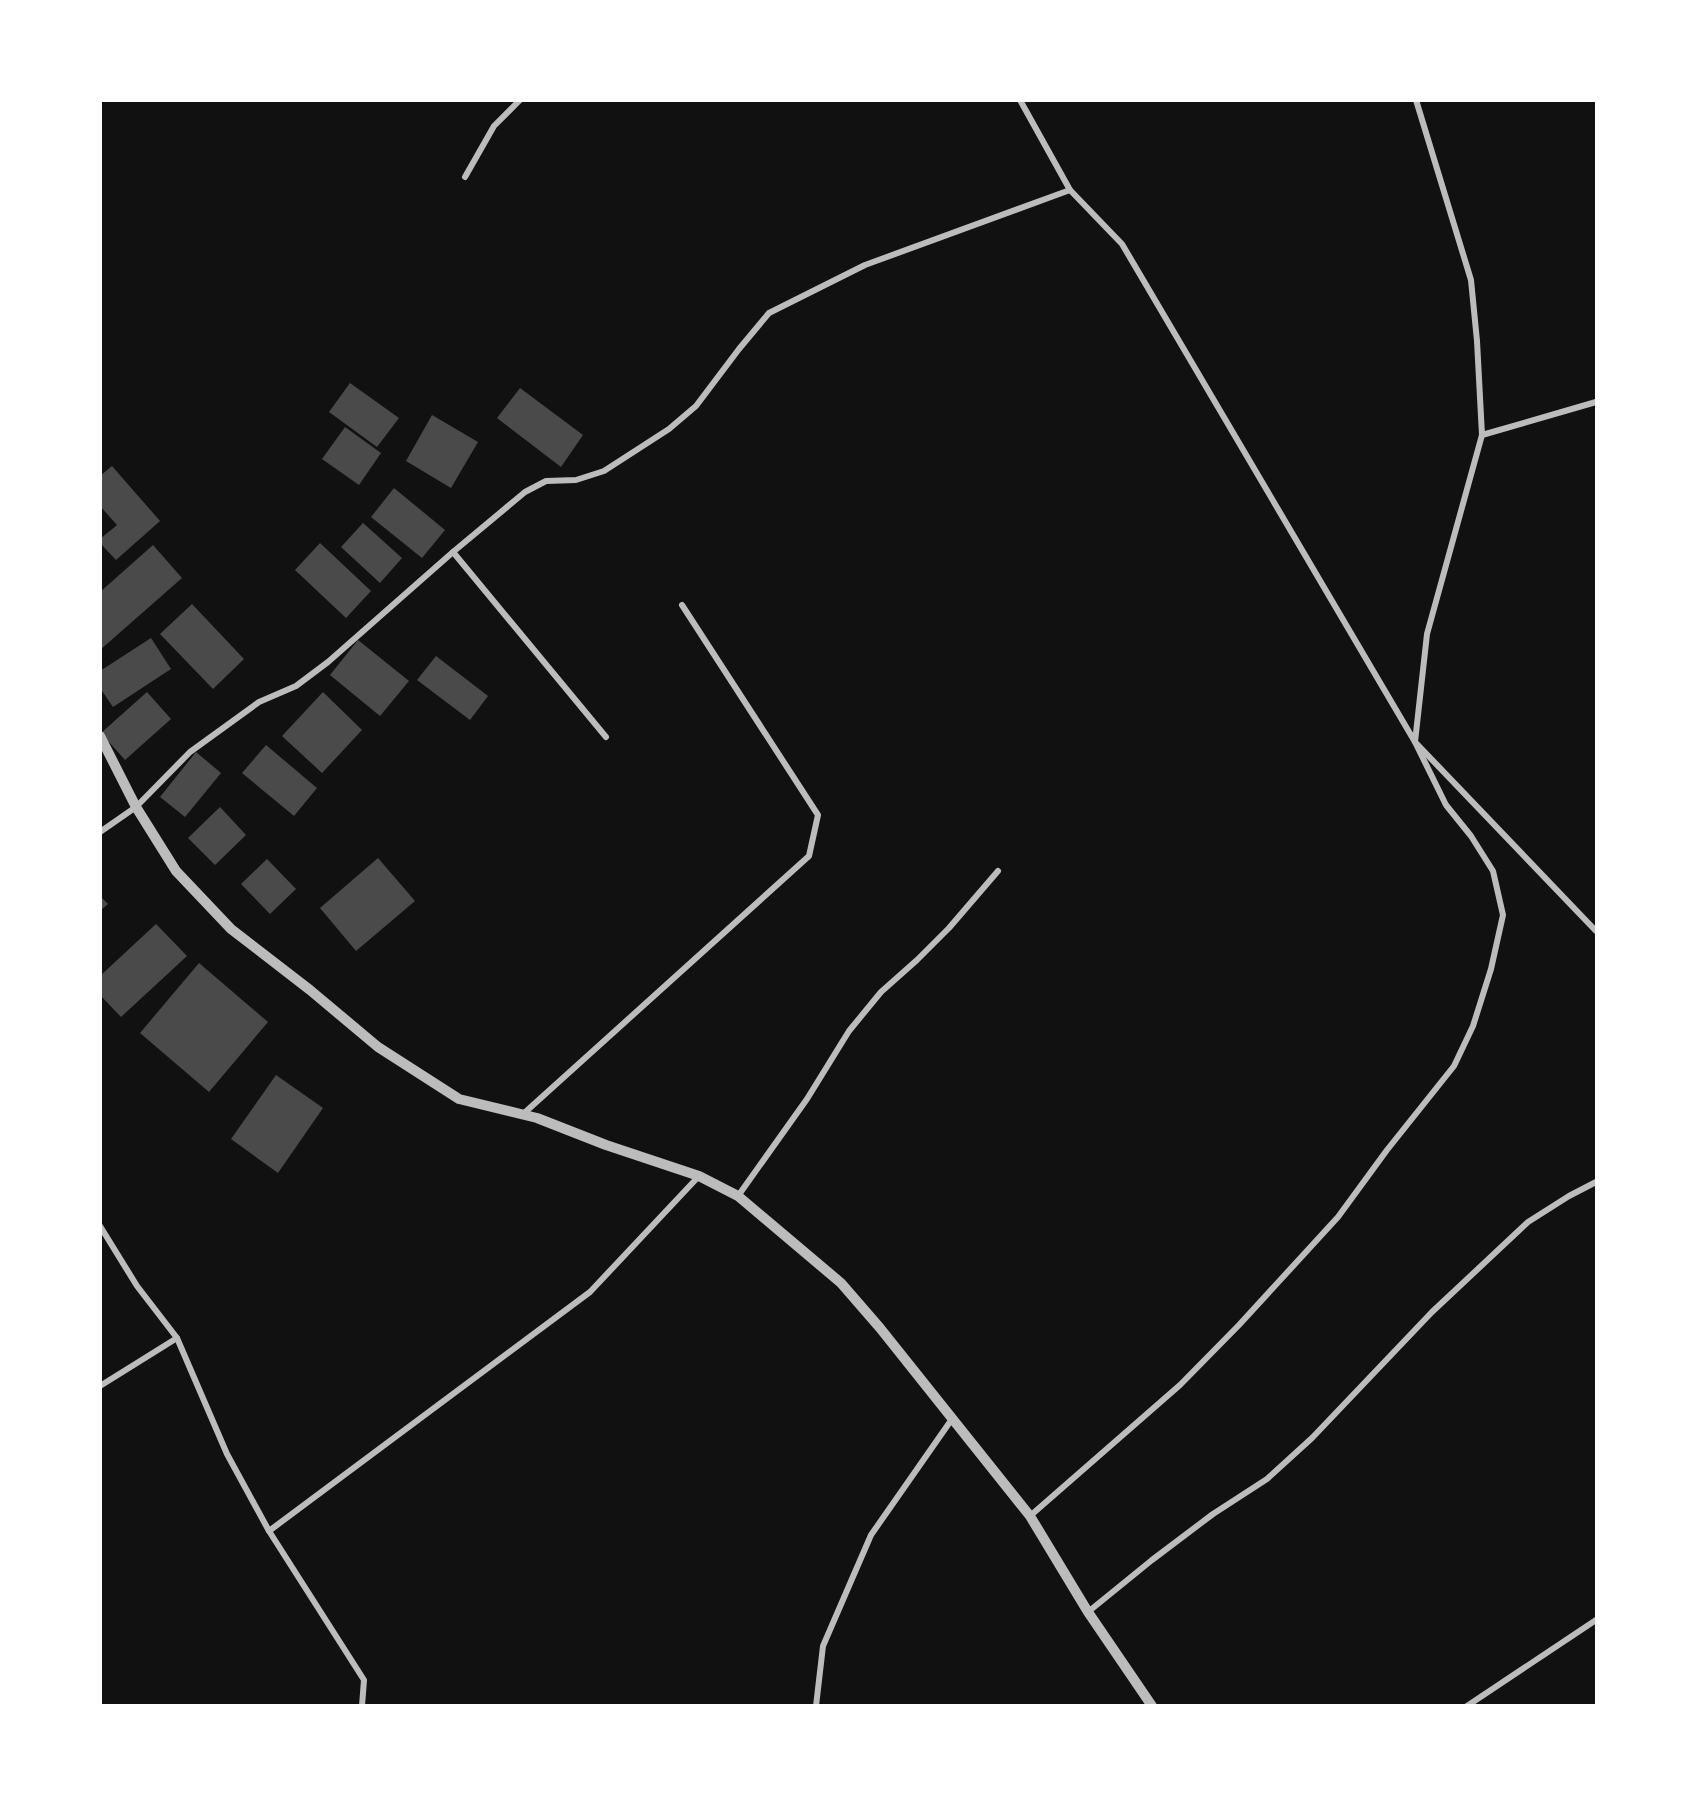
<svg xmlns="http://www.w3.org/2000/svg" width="1697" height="1806" viewBox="0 0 1697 1806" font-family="'Crimson Pro',serif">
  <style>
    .building { fill: #4a4a4a }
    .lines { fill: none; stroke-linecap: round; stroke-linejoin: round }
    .minor { stroke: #bcbcbc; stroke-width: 6 }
    .tertiary { stroke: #bcbcbc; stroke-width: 10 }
  </style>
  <rect width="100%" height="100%" fill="#111"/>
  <!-- building -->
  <g class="building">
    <path d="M350 383 399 418 377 447 329 412Z"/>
    <path d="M520 388 583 435 561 467 497 418Z"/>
    <path d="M432 415 478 442 451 488 406 461Z"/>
    <path d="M345 427 381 453 359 485 322 459Z"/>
    <path d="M112 466 160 521 116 560 100 543V539L117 525 100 506V476Z"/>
    <path d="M394 488 445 530 422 558 371 517Z"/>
    <path d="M363 523 402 558 380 583 341 547Z"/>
    <path d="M320 543 371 591 346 618 295 570Z"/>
    <path d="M153 545 182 578 100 650V592Z"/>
    <path d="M192 604 244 659 213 689 160 634Z"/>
    <path d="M151 638 171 669 113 707 100 688V671Z"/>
    <path d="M358 640 409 681 380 716 330 675Z"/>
    <path d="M436 656 488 696 470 720 417 680Z"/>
    <path d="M147 692 171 719 125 760 101 733Z"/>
    <path d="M323 692 362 730 322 773 282 736Z"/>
    <path d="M266 745 317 788 294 816 242 773Z"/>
    <path d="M196 752 221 773 185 817 160 797Z"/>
    <path d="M220 807 246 835 215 865 188 838Z"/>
    <path d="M378 858 415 901 356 951 320 908Z"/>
    <path d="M267 859 296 889 270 914 241 884Z"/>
    <path d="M100 896 108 904 100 911Z"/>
    <path d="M156 924 187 956 121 1017 100 995V976Z"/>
    <path d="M199 963 268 1022 209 1092 140 1033Z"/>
    <path d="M276 1075 323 1108 278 1173 231 1139Z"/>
  </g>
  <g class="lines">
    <!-- minor -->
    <g class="minor">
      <path d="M1020 100 1070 190 1122 244 1415 742 1446 805 1471 836 1493 871 1503 915 1491 969 1473 1026 1454 1066 1387 1150 1338 1217 1239 1325 1180 1385 1030 1516"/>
      <path d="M1416 100 1471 280 1477 341 1482 435 1427 634 1415 742 1596 931"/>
      <path d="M465 177 494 126 520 100"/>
      <path d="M1482 435 1596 402"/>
      <path d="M453 552 606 737"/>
      <path d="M100 832 136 807 190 752 259 702 296 686 328 662 453 552 525 492 546 481 576 480 604 471 669 429 696 406 739 349 769 313 865 265 1070 190"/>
      <path d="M522 1115 809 856 818 815 682 605"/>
      <path d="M738 1196 807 1099 849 1031 881 992 917 960 949 928 998 871"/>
      <path d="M100 1226 137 1286 177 1338 227 1454 269 1531 364 1680 362 1706"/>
      <path d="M100 1386 177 1338"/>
      <path d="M269 1531 590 1292 699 1176"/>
      <path d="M1088 1612 1152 1560 1213 1514 1267 1479 1312 1438 1432 1312 1528 1222 1569 1196 1596 1182"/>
      <path d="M816 1706 823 1646 871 1535 952 1419"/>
      <path d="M1467 1706 1596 1620"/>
    </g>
    <!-- tertiary -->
    <path class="tertiary" d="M100 736 136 807 176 871 231 929 310 990 378 1047 459 1099 537 1118 606 1145 699 1176 738 1196 841 1283 880 1328 1030 1516 1088 1612 1152 1706"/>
  </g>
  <!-- border -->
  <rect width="1697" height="1806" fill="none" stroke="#ffffff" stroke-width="204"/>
</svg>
